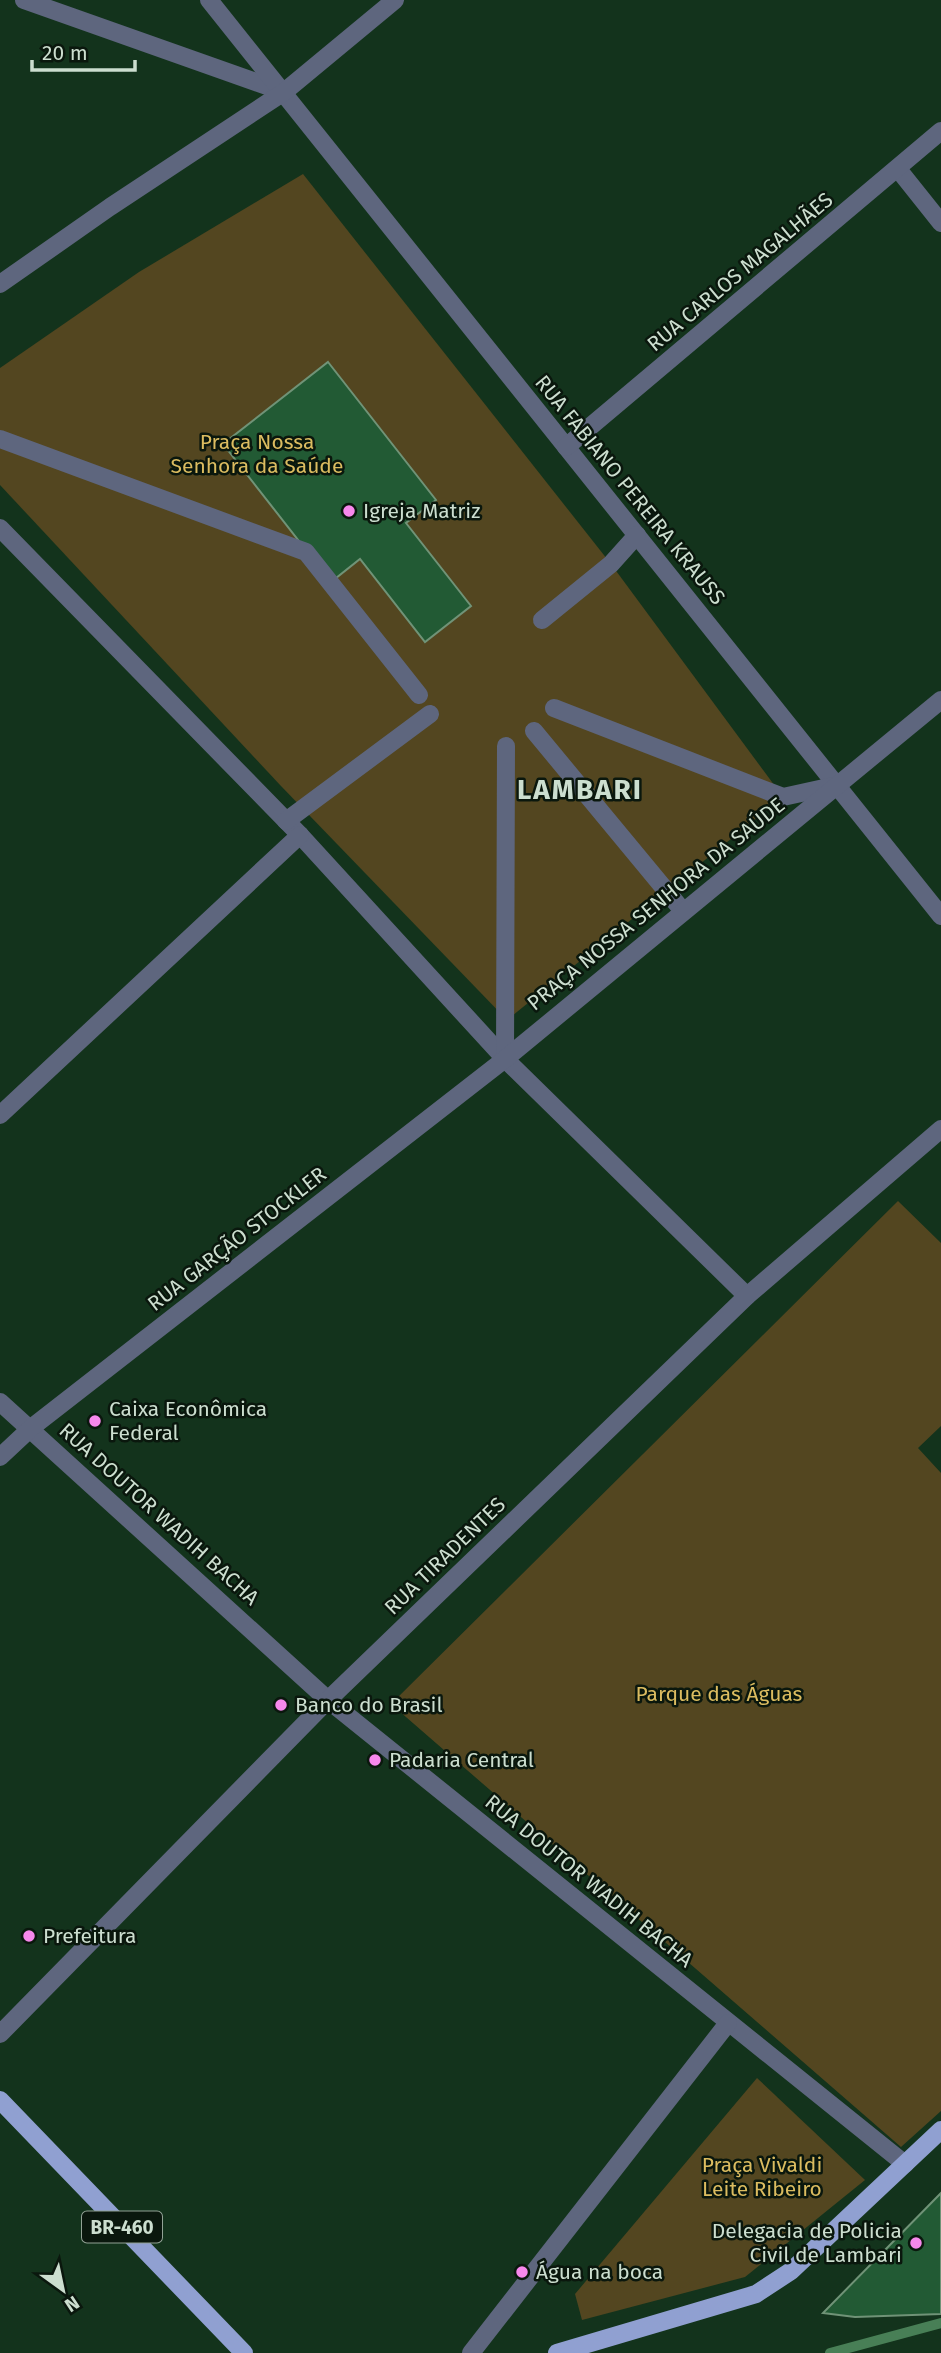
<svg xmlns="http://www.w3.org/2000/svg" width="941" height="2353" viewBox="0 0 941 2353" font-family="'Fira Sans',sans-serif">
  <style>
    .green { fill: #534620 }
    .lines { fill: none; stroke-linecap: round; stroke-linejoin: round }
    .stream { stroke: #487f56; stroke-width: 10 }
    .building { fill: #225a34; stroke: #709377; stroke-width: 2 }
    .minor { stroke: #5e667e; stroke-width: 18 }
    .major { stroke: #90a0d1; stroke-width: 18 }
    .poi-dot { fill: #f788ec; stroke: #0a170d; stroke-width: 2.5 }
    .labels { text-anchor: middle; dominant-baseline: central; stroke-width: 5; stroke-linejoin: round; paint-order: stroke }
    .shield { fill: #0a170d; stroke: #92a295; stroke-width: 2 }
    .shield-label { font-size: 19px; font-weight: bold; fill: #ccdecf }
    .street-label { font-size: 21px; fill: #ccdecf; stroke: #0a170d }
    .park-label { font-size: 21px; fill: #dbbc60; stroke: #0a170d }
    .poi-label { font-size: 21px; fill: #ccdecf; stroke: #0a170d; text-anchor: start }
    .district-label { font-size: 28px; font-weight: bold; letter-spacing: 2px; fill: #ccdecf; stroke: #0a170d }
  </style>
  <rect width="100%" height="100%" fill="#13331c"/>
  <!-- green -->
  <g class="green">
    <path d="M303 174 611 564 783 797 507 1020 281 786 0 485V368L139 272Z"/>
    <path d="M898 1201 941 1243V1426L918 1448 941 1473V2111L901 2147 391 1704Z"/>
    <path d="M757 2078 865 2180 745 2277 582 2320 575 2294Z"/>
  </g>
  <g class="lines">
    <!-- stream -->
    <path class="stream" d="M830 2353 941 2323"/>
  </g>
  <!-- building -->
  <g class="building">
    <path d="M328 362 436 500 406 523 471 606 425 642 360 559 331 582 223 444Z"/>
    <path d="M941 2193V2314L855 2317 823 2313Z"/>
  </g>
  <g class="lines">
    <!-- minor -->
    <g class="minor">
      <path d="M24 0 284 92"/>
      <path d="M209 0 941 916"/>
      <path d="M898 169 941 223"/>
      <path d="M0 284 110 207 284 92 395 0"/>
      <path d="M0 439 306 552 419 695"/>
      <path d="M566 447 941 131"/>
      <path d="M0 528 300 835 505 1059 747 1296"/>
      <path d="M542 620 611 564 637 535"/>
      <path d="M554 708 783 797 833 786"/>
      <path d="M534 731 683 911"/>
      <path d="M286 821 430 714"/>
      <path d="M505 1059 506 746"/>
      <path d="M0 1115 300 835"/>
      <path d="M0 1402 328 1700 905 2164"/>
      <path d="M0 1457 31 1428 505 1059 941 700"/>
      <path d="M0 2034 328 1700 747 1296 941 1129"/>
      <path d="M471 2353 728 2023"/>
    </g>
    <!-- major -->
    <g class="major">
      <path d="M0 2100 244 2353"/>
      <path d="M557 2353 756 2294 791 2271 941 2130"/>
    </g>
  </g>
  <!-- markers -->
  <g class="poi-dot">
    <circle cx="349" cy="511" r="7"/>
    <circle cx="95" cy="1421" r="7"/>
    <circle cx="281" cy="1705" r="7"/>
    <circle cx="375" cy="1760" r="7"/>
    <circle cx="29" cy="1936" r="7"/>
    <circle cx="916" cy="2243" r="7"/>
    <circle cx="522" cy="2272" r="7"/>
  </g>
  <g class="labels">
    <!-- shield labels -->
    <rect class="shield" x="82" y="2211.5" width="80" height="31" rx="5"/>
    <g class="shield-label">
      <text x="122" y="2227">BR-460</text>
    </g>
    <!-- street labels -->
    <g class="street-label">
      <text transform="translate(740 272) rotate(-40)">RUA CARLOS MAGALHÃES</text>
      <text transform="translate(630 490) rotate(51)">RUA FABIANO PEREIRA KRAUSS</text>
      <text transform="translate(656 904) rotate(-39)">PRAÇA NOSSA SENHORA DA SAÚDE</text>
      <text transform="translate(237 1239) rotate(-38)">RUA GARÇÃO STOCKLER</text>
      <text transform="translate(159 1514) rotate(42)">RUA DOUTOR WADIH BACHA</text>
      <text transform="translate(445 1556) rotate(-44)">RUA TIRADENTES</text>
      <text transform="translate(589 1881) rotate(39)">RUA DOUTOR WADIH BACHA</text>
    </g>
    <!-- park labels -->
    <g class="park-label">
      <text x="257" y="442">Praça Nossa<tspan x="257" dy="24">Senhora da Saúde</tspan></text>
      <text x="719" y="1694">Parque das Águas</text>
      <text x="762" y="2165">Praça Vivaldi<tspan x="762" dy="24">Leite Ribeiro</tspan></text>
    </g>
    <!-- poi labels -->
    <g class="poi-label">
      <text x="363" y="511">Igreja Matriz</text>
      <text x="109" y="1409">Caixa Econômica<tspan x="109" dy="24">Federal</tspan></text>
      <text x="295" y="1705">Banco do Brasil</text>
      <text x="389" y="1760">Padaria Central</text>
      <text x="43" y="1936">Prefeitura</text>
      <text x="902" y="2231" text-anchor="end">Delegacia de Policia<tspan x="902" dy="24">Civil de Lambari</tspan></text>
      <text x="536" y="2272">Água na boca</text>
    </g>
    <!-- district labels -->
    <g class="district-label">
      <text x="580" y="789">LAMBARI</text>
    </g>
  </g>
  <!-- north arrow -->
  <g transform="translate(63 2290) rotate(147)" stroke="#0a170d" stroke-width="5" paint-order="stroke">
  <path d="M0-5L12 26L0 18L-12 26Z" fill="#ccdecf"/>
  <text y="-10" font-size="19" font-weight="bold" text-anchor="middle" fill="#ccdecf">N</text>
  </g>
  <!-- scale -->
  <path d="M32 60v10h103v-10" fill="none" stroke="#ccdecf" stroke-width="3.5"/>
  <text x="42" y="60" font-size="21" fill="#ccdecf" stroke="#0a170d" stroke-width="5" paint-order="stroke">20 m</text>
</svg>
